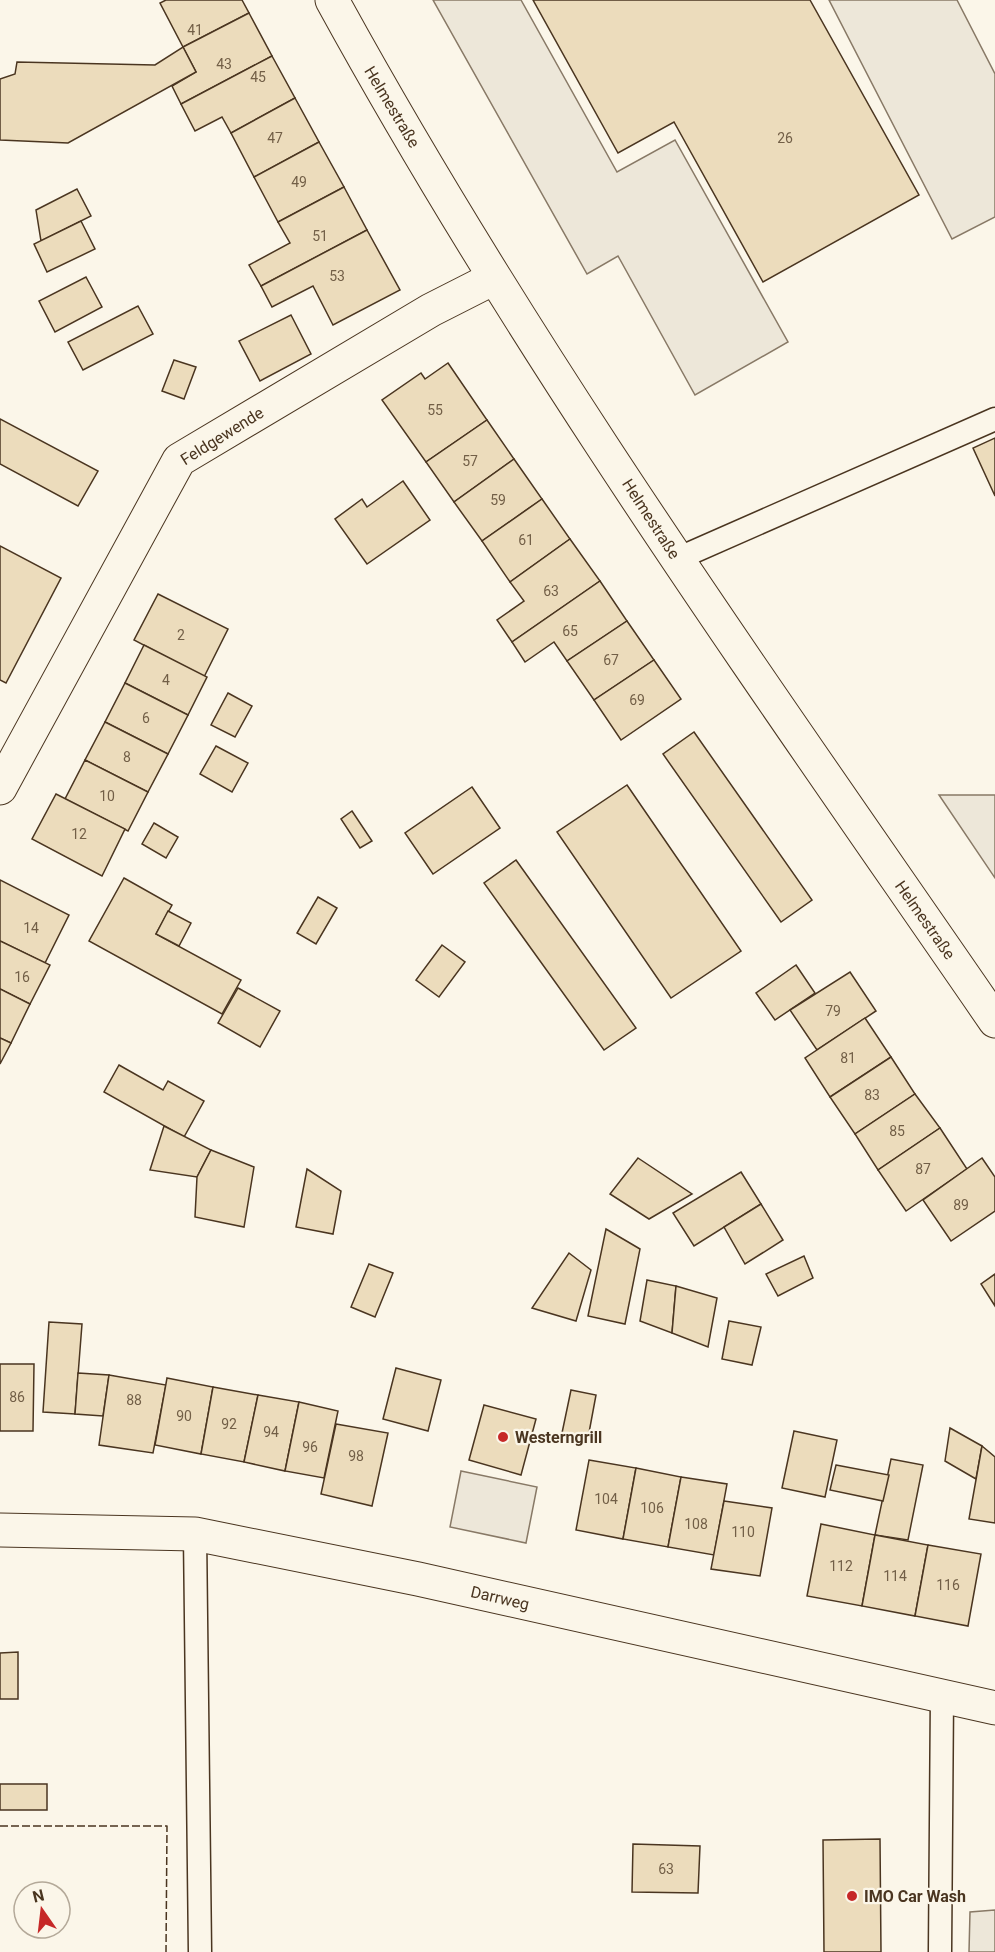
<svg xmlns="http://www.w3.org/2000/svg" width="995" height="1952" viewBox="0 0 995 1952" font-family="Roboto,sans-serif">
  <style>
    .parking { fill: #ede7d9; stroke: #887966; stroke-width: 1.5 }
    .building { fill: #ecdcbc; stroke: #4a3520; stroke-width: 1.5 }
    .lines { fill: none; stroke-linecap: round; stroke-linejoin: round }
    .lane-casing { stroke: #4a3520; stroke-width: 25 }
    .street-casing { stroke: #4a3520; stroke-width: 35 }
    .primary-casing { stroke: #4a3520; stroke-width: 35 }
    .lane { stroke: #fbf6e9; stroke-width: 22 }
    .street { stroke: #fbf6e9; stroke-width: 33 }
    .primary { stroke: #fbf6e9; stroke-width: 33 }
    .fence { stroke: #4a3520; stroke-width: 1.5; stroke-dasharray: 8 3; stroke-linecap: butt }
    .poi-dot { fill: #c62828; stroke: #fbf6e9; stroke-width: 2 }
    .labels { text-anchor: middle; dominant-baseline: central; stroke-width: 4.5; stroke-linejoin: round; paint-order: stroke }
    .number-label { font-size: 14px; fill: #725f47 }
    .street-label { font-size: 16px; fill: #4a3520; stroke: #fbf6e9 }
    .poi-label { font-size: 16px; font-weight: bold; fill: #4a3520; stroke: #fbf6e9; text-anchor: start }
  </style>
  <rect width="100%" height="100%" fill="#fbf6e9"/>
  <!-- parking -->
  <g class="parking">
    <path d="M433 0H521L617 172 675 140 788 342 695 395 618 256 587 274Z"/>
    <path d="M829 0H957L995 74V217L952 239Z"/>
    <path d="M939 795H995V878Z"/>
    <path d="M461 1471 537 1487 526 1543 450 1527Z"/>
    <path d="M995 1910V1952H969L970 1912Z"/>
  </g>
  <!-- building -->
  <g class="building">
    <path d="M166 0H242L249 13 183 47 160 3Z"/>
    <path d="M533 0H810L919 195 763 282 674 122 618 153Z"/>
    <path d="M249 13 272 56 181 104 172 86 196 72 183 47Z"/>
    <path d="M183 47 196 72 68 143 0 140V79L15 74 17 62 155 65Z"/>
    <path d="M272 56 295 98 231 133 222 117 195 131 181 104Z"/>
    <path d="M295 98 319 142 254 177 231 133Z"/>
    <path d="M319 142 344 187 278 222 254 177Z"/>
    <path d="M344 187 367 230 261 286 249 265 290 243 278 222Z"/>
    <path d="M77 189 91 216 41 241 36 210Z"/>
    <path d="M81 221 95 249 47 272 34 244Z"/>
    <path d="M367 230 400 290 333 325 313 286 272 307 261 286Z"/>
    <path d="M86 277 102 307 55 332 39 301Z"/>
    <path d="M138 306 153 334 83 370 68 342Z"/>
    <path d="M291 315 311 354 260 381 239 341Z"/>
    <path d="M174 360 196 367 184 399 162 391Z"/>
    <path d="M448 363 487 420 426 462 382 400 421 373 425 379Z"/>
    <path d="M0 419 98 471 78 506 0 464Z"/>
    <path d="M487 420 514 459 454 502 426 462Z"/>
    <path d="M995 438V496L973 448Z"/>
    <path d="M514 459 542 499 482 541 454 502Z"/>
    <path d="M403 481 430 520 367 564 335 519 362 499 367 507Z"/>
    <path d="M542 499 570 539 510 582 482 541Z"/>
    <path d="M570 539 600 581 512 642 497 620 524 601 510 582Z"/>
    <path d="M0 546 61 578 6 683 0 680Z"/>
    <path d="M600 581 627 621 567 661 554 642 525 662 512 642Z"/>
    <path d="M158 594 228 629 204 677 134 640Z"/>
    <path d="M627 621 654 660 594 700 567 661Z"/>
    <path d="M144 645 207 677 188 715 125 683Z"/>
    <path d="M654 660 681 699 621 740 594 700Z"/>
    <path d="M125 683 188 715 168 754 105 722Z"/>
    <path d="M228 693 252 706 235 737 211 725Z"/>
    <path d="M105 722 168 754 148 792 85 760Z"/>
    <path d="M694 732 812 900 781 922 663 754Z"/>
    <path d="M216 746 248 763 232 792 200 774Z"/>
    <path d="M85 760 148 792 128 831 65 799Z"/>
    <path d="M627 785 741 951 671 998 557 832Z"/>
    <path d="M472 787 500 828 433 874 405 833Z"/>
    <path d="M56 794 125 829 102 876 32 839Z"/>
    <path d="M352 811 372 841 360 848 341 819Z"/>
    <path d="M154 823 178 837 166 858 142 844Z"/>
    <path d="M516 860 636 1028 604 1050 484 883Z"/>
    <path d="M124 878 172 905 156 934 241 980 222 1014 89 941Z"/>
    <path d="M0 880 69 915 45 963 0 941Z"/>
    <path d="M318 897 337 908 316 944 297 933Z"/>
    <path d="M168 911 191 923 179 946 156 934Z"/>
    <path d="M0 941 50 965 30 1004 0 989Z"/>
    <path d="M442 945 465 962 439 997 416 980Z"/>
    <path d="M796 965 815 993 775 1020 756 993Z"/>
    <path d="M850 972 876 1011 817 1050 790 1010Z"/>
    <path d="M238 988 280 1011 260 1047 218 1023Z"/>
    <path d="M0 989 30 1004 11 1043 0 1038Z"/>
    <path d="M865 1018 891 1057 830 1097 805 1058Z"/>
    <path d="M0 1038 11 1043 0 1064Z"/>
    <path d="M891 1057 915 1094 855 1134 830 1097Z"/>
    <path d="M119 1065 163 1090 168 1081 204 1101 184 1137 104 1092Z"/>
    <path d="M915 1094 940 1128 878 1170 855 1134Z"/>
    <path d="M164 1126 211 1150 197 1177 150 1170Z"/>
    <path d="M940 1128 967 1169 906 1211 878 1170Z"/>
    <path d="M211 1150 254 1167 244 1227 195 1217 197 1177Z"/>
    <path d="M638 1158 692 1194 649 1219 610 1194Z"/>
    <path d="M982 1158 995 1177V1211L951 1241 923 1200Z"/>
    <path d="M307 1169 341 1191 333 1234 296 1227Z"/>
    <path d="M741 1172 761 1204 694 1246 673 1213Z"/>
    <path d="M761 1204 783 1240 745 1264 724 1227Z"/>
    <path d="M606 1229 640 1249 625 1324 588 1316Z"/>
    <path d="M569 1253 591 1270 576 1321 532 1308Z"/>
    <path d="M804 1256 813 1278 778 1296 766 1274Z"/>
    <path d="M369 1264 393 1273 375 1317 351 1307Z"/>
    <path d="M995 1274V1306L981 1284Z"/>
    <path d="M647 1280 676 1286 672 1333 640 1321Z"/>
    <path d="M676 1286 717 1298 708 1347 672 1333Z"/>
    <path d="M729 1321 761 1327 752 1365 722 1359Z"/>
    <path d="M49 1322 82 1324 75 1414 43 1412Z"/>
    <path d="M0 1364H34L33 1431H0Z"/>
    <path d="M396 1368 441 1380 428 1431 383 1419Z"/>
    <path d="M78 1373 109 1375 103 1416 75 1414Z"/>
    <path d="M109 1375 166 1385 153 1453 99 1445Z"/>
    <path d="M167 1378 213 1387 201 1454 155 1445Z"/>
    <path d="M213 1387 258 1395 244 1462 201 1454Z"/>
    <path d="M571 1390 596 1395 588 1438 562 1433Z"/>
    <path d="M258 1395 299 1402 285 1471 244 1462Z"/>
    <path d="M299 1402 338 1411 324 1478 285 1471Z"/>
    <path d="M484 1405 536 1419 521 1475 469 1460Z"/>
    <path d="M336 1424 388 1433 372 1506 321 1494Z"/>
    <path d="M950 1428 982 1446 976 1479 945 1461Z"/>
    <path d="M794 1431 837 1440 825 1497 782 1488Z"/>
    <path d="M982 1446 995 1457V1523L969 1519Z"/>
    <path d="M891 1459 923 1465 908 1540 875 1535Z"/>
    <path d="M589 1460 636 1468 623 1539 576 1530Z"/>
    <path d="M836 1465 889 1475 883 1501 830 1490Z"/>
    <path d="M636 1468 681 1477 668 1547 623 1539Z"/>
    <path d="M681 1477 727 1484 714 1555 668 1547Z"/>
    <path d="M724 1501 772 1508 760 1576 711 1569Z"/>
    <path d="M821 1524 875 1535 862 1606 807 1596Z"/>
    <path d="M875 1535 928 1545 915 1616 862 1606Z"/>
    <path d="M928 1545 981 1554 968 1626 915 1616Z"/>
    <path d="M18 1652V1699H0V1653Z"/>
    <rect x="0" y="1784" width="47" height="26"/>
    <path d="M880 1839 881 1952H824L823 1840Z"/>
    <path d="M633 1844 700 1846 698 1893 632 1892Z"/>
  </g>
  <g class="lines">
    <!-- lane casing -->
    <g class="lane-casing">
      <g id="lane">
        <path d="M677 559 995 419"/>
        <path d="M195 1534 200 1952"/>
        <path d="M940 1952 942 1695"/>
      </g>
    </g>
    <!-- street casing -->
    <g class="street-casing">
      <g id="street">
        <path d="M0 788 179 460 431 310 494 278"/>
        <path d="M0 1530 195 1534 418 1579 995 1708"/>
      </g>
    </g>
    <!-- primary casing -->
    <g class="primary-casing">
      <path id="primary" d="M332 0C527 356 765 687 995 1021"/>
    </g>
    <!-- lane -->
    <use href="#lane" class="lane"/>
    <!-- street -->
    <use href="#street" class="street"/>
    <!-- primary -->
    <use href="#primary" class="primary"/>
    <!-- fence -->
    <path class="fence" d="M0 1826H167L166 1952"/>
  </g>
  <!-- markers -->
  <g class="poi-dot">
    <circle cx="503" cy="1437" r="6"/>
    <circle cx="852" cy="1896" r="6"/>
  </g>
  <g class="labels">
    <!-- number labels -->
    <g class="number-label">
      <text x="195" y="30">41</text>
      <text x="224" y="64">43</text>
      <text x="258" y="77">45</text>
      <text x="275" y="138">47</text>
      <text x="785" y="138">26</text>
      <text x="299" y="182">49</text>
      <text x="320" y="236">51</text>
      <text x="337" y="276">53</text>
      <text x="435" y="410">55</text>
      <text x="470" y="461">57</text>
      <text x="498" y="500">59</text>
      <text x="526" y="540">61</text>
      <text x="551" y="591">63</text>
      <text x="570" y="631">65</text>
      <text x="181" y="635">2</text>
      <text x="611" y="660">67</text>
      <text x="166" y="680">4</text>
      <text x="637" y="700">69</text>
      <text x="146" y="718">6</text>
      <text x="127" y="757">8</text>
      <text x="107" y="796">10</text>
      <text x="79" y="834">12</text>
      <text x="31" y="928">14</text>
      <text x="22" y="977">16</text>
      <text x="833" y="1011">79</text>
      <text x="848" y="1058">81</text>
      <text x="872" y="1095">83</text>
      <text x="897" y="1131">85</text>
      <text x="923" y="1169">87</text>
      <text x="961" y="1205">89</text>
      <text x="17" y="1397">86</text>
      <text x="134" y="1400">88</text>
      <text x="184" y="1416">90</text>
      <text x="229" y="1424">92</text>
      <text x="271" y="1432">94</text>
      <text x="310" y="1447">96</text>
      <text x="356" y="1456">98</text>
      <text x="606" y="1499">104</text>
      <text x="652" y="1508">106</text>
      <text x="696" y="1524">108</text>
      <text x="743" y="1532">110</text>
      <text x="841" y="1566">112</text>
      <text x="895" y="1576">114</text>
      <text x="948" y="1585">116</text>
      <text x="666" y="1869">63</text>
    </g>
    <!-- street labels -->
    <g class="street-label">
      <text transform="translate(392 107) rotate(59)">Helmestraße</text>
      <text transform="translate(222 436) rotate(-32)">Feldgewende</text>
      <text transform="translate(651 519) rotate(57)">Helmestraße</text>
      <text transform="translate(925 920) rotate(55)">Helmestraße</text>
      <text transform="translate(500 1598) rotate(13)">Darrweg</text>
    </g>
    <!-- poi labels -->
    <g class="poi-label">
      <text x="515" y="1437">Westerngrill</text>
      <text x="864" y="1896">IMO Car Wash</text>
    </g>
  </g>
  <!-- north arrow -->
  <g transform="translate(42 1910) rotate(346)"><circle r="28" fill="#fbf6e9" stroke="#b4a999" stroke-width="1.5"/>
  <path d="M0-4.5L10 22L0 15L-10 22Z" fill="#c62828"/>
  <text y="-9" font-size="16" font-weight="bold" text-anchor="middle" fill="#4a3520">N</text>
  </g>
</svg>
